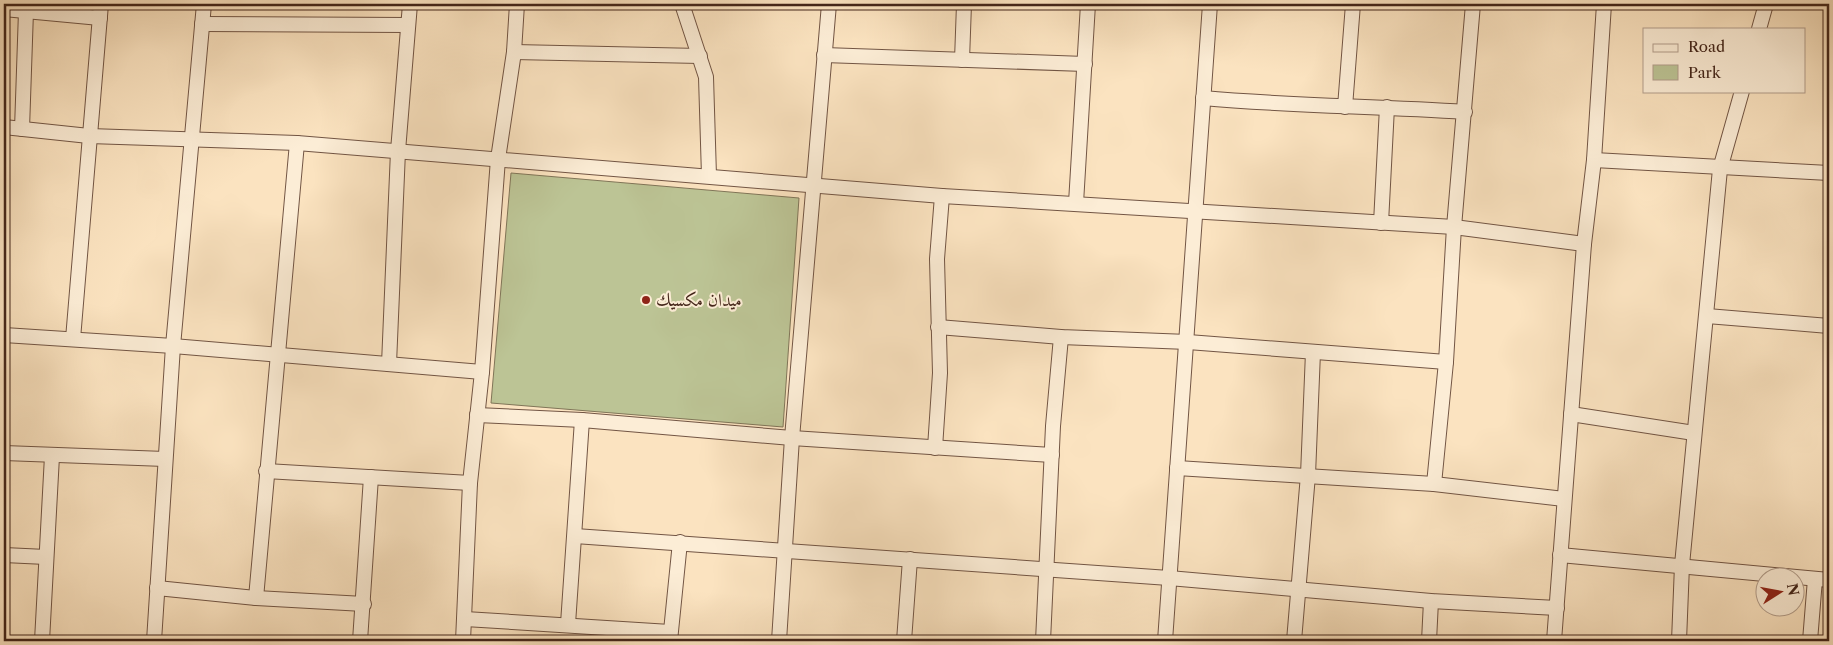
<svg xmlns="http://www.w3.org/2000/svg" width="1833" height="645" viewBox="0 0 1833 645" font-family="'Libre Caslon Text',Amiri,serif">
  <style>
    .green { fill: #bcc495; stroke: #807558 }
    .lines { fill: none; stroke-linecap: round; stroke-linejoin: round }
    .minor-casing { stroke: #725544; stroke-width: 16 }
    .minor { stroke: #fcedd6; stroke-width: 14 }
    .poi-dot { fill: #8f2418; stroke: #fcedd6; stroke-width: 2 }
    .labels { text-anchor: middle; dominant-baseline: central; stroke-width: 4; stroke-linejoin: round; paint-order: stroke }
    .poi-label { font-size: 18px; fill: #44261a; stroke: #fcedd6; text-anchor: start }
  </style>
  <rect width="100%" height="100%" fill="#fbe3c0"/>
  <filter id="stains"><feTurbulence type="fractalNoise" baseFrequency=".004" numOctaves="4"/><feColorMatrix values="0 0 0 0 .2 0 0 0 0 .09 0 0 0 0 .02 0 0 0 .5 -.17"/></filter>
  <radialGradient id="worn" r=".72"><stop offset=".6" stop-color="#630" stop-opacity="0"/><stop offset="1" stop-color="#630" stop-opacity=".3"/></radialGradient>
  <!-- green -->
  <path class="green" d="M511 173 799 198 783 427 491 403Z"/>
  <g class="lines">
    <!-- minor casing -->
    <g class="minor-casing">
      <g id="minor">
        <path d="M682 4 706 77 709 176"/>
        <path d="M4 9 100 18"/>
        <path d="M202 24 408 25"/>
        <path d="M1759 29 1766 4"/>
        <path d="M514 52 700 56"/>
        <path d="M824 55 1085 64"/>
        <path d="M962 60 964 4"/>
        <path d="M1203 98C1290 106 1377 106 1465 112"/>
        <path d="M1345 107 1353 4"/>
        <path d="M4 127 89 136 297 143 942 196 1454 227 1584 244"/>
        <path d="M22 129 26 11"/>
        <path d="M1594 160 1829 173"/>
        <path d="M1076 203 1088 4"/>
        <path d="M1381 223 1387 107"/>
        <path d="M1707 316 1829 326"/>
        <path d="M938 327 1061 337 1188 342 1446 362"/>
        <path d="M4 335 173 346 482 372"/>
        <path d="M73 339 101 4"/>
        <path d="M389 364 398 151 410 4"/>
        <path d="M1571 414 1694 433"/>
        <path d="M477 415 582 420 792 438 1052 455"/>
        <path d="M935 448 940 373 937 259 942 196"/>
        <path d="M4 453 165 459"/>
        <path d="M1177 468 1434 484 1564 499"/>
        <path d="M266 471 470 483"/>
        <path d="M1434 484 1446 362 1454 227 1473 4"/>
        <path d="M575 536 1169 578 1431 601 1557 608"/>
        <path d="M4 555 46 557"/>
        <path d="M1560 555 1829 580"/>
        <path d="M157 588 256 598 364 604"/>
        <path d="M256 598 297 143"/>
        <path d="M465 619 670 632"/>
        <path d="M568 624 582 420"/>
        <path d="M42 641 52 456"/>
        <path d="M154 641 173 346 204 4"/>
        <path d="M360 641 371 477"/>
        <path d="M463 641 470 483 482 372 498 159 514 52 517 4"/>
        <path d="M670 641 680 542"/>
        <path d="M779 641 792 438 829 4"/>
        <path d="M904 641 910 559"/>
        <path d="M1043 641 1053 426 1061 337"/>
        <path d="M1165 641 1210 4"/>
        <path d="M1294 641 1308 475 1313 352"/>
        <path d="M1429 641 1431 601"/>
        <path d="M1554 641 1584 244 1594 160 1604 4"/>
        <path d="M1679 641 1682 565 1720 169 1742 91"/>
        <path d="M1810 641 1815 579"/>
      </g>
    </g>
    <!-- minor -->
    <use href="#minor" class="minor"/>
  </g>
  <!-- markers -->
  <circle class="poi-dot" cx="646" cy="300" r="5"/>
  <g class="labels">
    <!-- poi labels -->
    <g class="poi-label">
      <text x="656" y="300">ميدان مكسيك</text>
    </g>
  </g>
  <!-- margin -->
  <rect width="1833" height="645" fill="none" stroke="#fbe3c0" stroke-width="20"/>
  <rect x="5" y="5" width="1823" height="635" fill="none" stroke="#44261a" stroke-width="2.5"/>
  <rect x="10" y="10" width="1813" height="625" fill="none" stroke="#44261a"/>
  <!-- legend -->
  <rect x="1643" y="28" width="162" height="65" fill="#fcedd6" stroke="#b29d8b"/>
  <rect x="1653" y="44" width="25" height="8" fill="#fcedd6" stroke="#b29d8b"/>
  <text x="1688" y="52" font-size="15" fill="#44261a">Road</text>
  <rect x="1653" y="65" width="25" height="15" fill="#bcc495" stroke="#b29d8b"/>
  <text x="1688" y="78" font-size="15" fill="#44261a">Park</text>
  <!-- north arrow -->
  <g transform="translate(1780 592) rotate(79)"><circle r="24" fill="#fcedd6" stroke="#b29d8b"/>
  <path d="M0-4L9 19L0 12L-9 19Z" fill="#8f2418"/>
  <text y="-8" font-size="14" font-weight="bold" text-anchor="middle" fill="#44261a">N</text>
  </g>
  <rect width="100%" height="100%" filter="url(#stains)"/>
  <rect width="100%" height="100%" fill="url(#worn)"/>
</svg>
